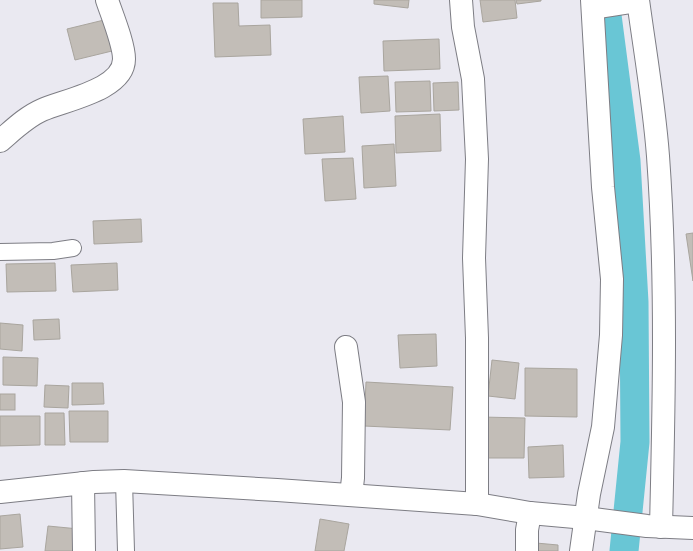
<svg xmlns="http://www.w3.org/2000/svg" width="693" height="551" viewBox="0 0 693 551" font-family="'Sofia Sans Condensed',sans-serif">
  <style>
    .lines { fill: none; stroke-linecap: round; stroke-linejoin: round }
    .canal { stroke: #69c6d5; stroke-width: 29 }
    .building { fill: #c2bdb7; stroke: #a9a59e }
    .service-casing { stroke: #7d7d84; stroke-width: 18 }
    .minor-casing { stroke: #7d7d84; stroke-width: 24 }
    .tertiary-casing { stroke: #7d7d84; stroke-width: 24 }
    .service { stroke: #fff; stroke-width: 16 }
    .minor { stroke: #fff; stroke-width: 22 }
    .tertiary { stroke: #fff; stroke-width: 22 }
  </style>
  <rect width="100%" height="100%" fill="#eae9f1"/>
  <g class="lines">
    <!-- canal -->
    <path class="canal" d="M605 0 626 161 634 302 635 442 624 551"/>
  </g>
  <!-- building -->
  <g class="building">
    <path d="M261 0H302V17L261 18Z"/>
    <path d="M374 0H409L408 8 374 4Z"/>
    <path d="M480 0H515L517 18 483 22Z"/>
    <path d="M516 0H541V1L517 4Z"/>
    <path d="M213 3H238L239 26 270 25 271 55 215 57Z"/>
    <path d="M104 20 112 51 75 60 67 29Z"/>
    <path d="M439 39 440 69 384 71 383 41Z"/>
    <path d="M388 76 390 111 361 113 359 77Z"/>
    <path d="M430 81 431 111 396 112 395 82Z"/>
    <path d="M458 82 459 110 434 111 433 83Z"/>
    <path d="M440 114 441 151 396 153 395 116Z"/>
    <path d="M343 116 345 152 305 154 303 119Z"/>
    <path d="M394 144 396 186 364 188 362 146Z"/>
    <path d="M353 158 356 199 325 201 322 159Z"/>
    <path d="M141 219 142 242 94 244 93 221Z"/>
    <path d="M693 233V281L686 234Z"/>
    <path d="M55 263 56 291 7 292 6 264Z"/>
    <path d="M117 263 118 290 73 292 71 265Z"/>
    <path d="M59 319 60 339 34 340 33 320Z"/>
    <path d="M0 323 23 325 22 351 0 349Z"/>
    <path d="M436 334 437 366 400 368 398 335Z"/>
    <path d="M3 357 38 358 37 386 3 385Z"/>
    <path d="M492 360 519 363 515 399 488 396Z"/>
    <path d="M525 368 577 369V417L525 416Z"/>
    <path d="M366 382 453 387 450 430 364 426Z"/>
    <path d="M72 383H103L104 404 72 405Z"/>
    <path d="M45 385 69 386 68 408 44 407Z"/>
    <rect x="0" y="394" width="15" height="16"/>
    <path d="M69 411H108V442H70Z"/>
    <path d="M45 413H64L65 445H45Z"/>
    <path d="M0 416H40V445L0 446Z"/>
    <path d="M481 417 525 418 524 458H481Z"/>
    <path d="M563 445 564 477 529 478 528 447Z"/>
    <path d="M20 514 23 547 0 549V516Z"/>
    <path d="M320 519 349 524 344 551H315Z"/>
    <path d="M48 526 79 529 77 551H45Z"/>
    <path d="M536 543 558 545V551H536Z"/>
  </g>
  <g class="lines">
    <!-- service casing -->
    <g class="service-casing">
      <g id="service">
        <path d="M0 252 53 251 73 248"/>
        <path d="M124 481 126 551"/>
      </g>
    </g>
    <!-- minor casing -->
    <g class="minor-casing">
      <g id="minor">
        <path d="M461 0 463 27 473 79 477 159 474 258 477 338V504"/>
        <path d="M638 0C645 52 654 103 658 156 667 279 664 403 661 527"/>
        <path d="M593 8 638 1"/>
        <path d="M0 141C13 130 26 117 42 110 64 100 124 90 124 59 124 44 112 15 107 0"/>
        <path d="M346 347 354 402 353 478 351 495"/>
        <path d="M83 483 84 551"/>
        <path d="M527 551V530L530 513"/>
        <path d="M581 551 589 494 603 427 611 335 612 279 603 187 592 0"/>
      </g>
    </g>
    <!-- tertiary casing -->
    <g class="tertiary-casing">
      <path id="tertiary" d="M0 492 94 482 124 481 277 490 477 504 530 513 586 518 647 526 693 528"/>
    </g>
    <!-- service -->
    <use href="#service" class="service"/>
    <!-- minor -->
    <use href="#minor" class="minor"/>
    <!-- tertiary -->
    <use href="#tertiary" class="tertiary"/>
  </g>
</svg>
